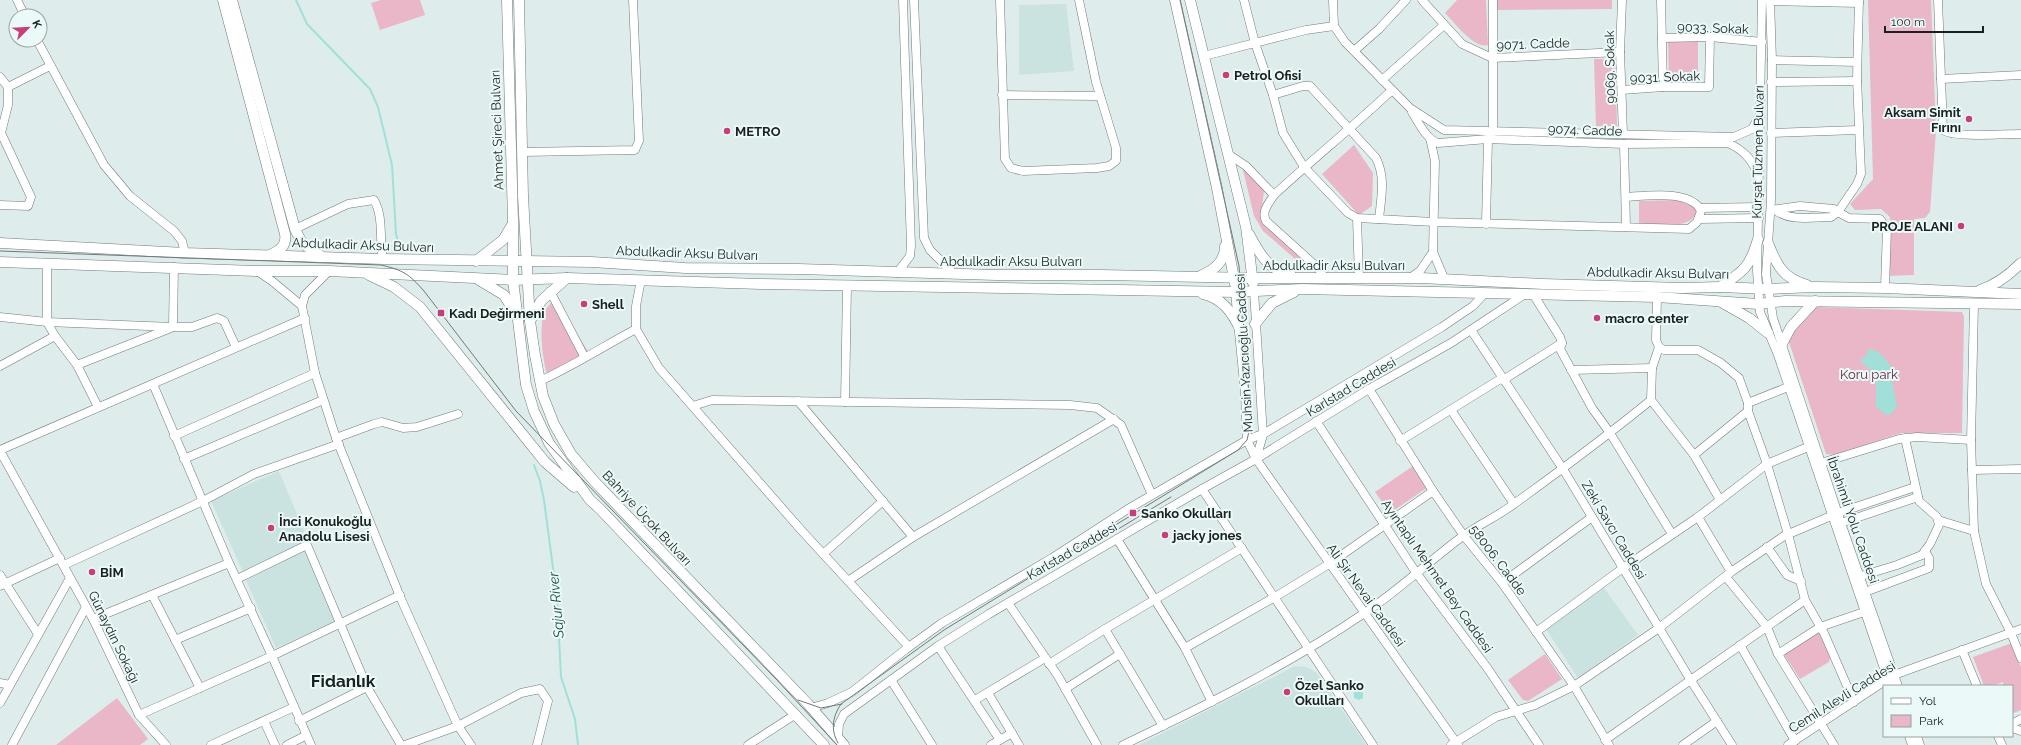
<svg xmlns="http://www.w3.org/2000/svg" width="2021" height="745" viewBox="0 0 2021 745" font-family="Raleway,sans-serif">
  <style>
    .built { fill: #cae3e0 }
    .green { fill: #e9b7c7 }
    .water { fill: #a1e0d9 }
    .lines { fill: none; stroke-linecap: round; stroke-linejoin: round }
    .stream { stroke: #a1e0d9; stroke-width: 2 }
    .minor-casing { stroke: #6f7c7b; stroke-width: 9 }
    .major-casing { stroke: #6f7c7b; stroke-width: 11 }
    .minor { stroke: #fff; stroke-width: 8 }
    .major { stroke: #fff; stroke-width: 10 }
    .tram { stroke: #6f7978; stroke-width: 1 }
    .poi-dot { fill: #c63e7a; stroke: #ebfaf8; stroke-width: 1.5 }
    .labels { text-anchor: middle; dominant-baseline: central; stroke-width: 4; stroke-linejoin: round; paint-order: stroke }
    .street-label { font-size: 13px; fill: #1a1f1f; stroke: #ebfaf8 }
    .poi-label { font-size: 13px; font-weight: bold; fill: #1a1f1f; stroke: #ebfaf8; text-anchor: start }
    .park-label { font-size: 13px; fill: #662841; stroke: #ebfaf8 }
    .water-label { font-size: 14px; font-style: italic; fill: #184e4a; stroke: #ebfaf8 }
    .district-label { font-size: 17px; font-weight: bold; fill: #1a1f1f; stroke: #ebfaf8 }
  </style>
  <rect width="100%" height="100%" fill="#deedeb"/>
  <!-- built -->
  <g class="built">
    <path d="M1066 4 1074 71 1019 75V5Z"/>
    <path d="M279 471 308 541 243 572 211 501Z"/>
    <path d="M306 550 336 621 276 648 246 580Z"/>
    <path d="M1604 588 1638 635 1578 678 1546 629Z"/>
    <path d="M1295 666 1306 667 1317 673 1366 745H1139Z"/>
  </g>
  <!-- green -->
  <g class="green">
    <path d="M381 0H420L425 15 380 30 371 3Z"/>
    <path d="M1457 0H1486L1488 45C1475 50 1454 22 1445 13Z"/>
    <path d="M1497 0H1612V9L1496 10Z"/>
    <path d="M1868 0H1931L1936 131 1930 212 1925 218 1914 219V275L1889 276 1890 217 1881 209 1855 210 1850 204 1873 179Z"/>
    <path d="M1668 40H1698V80L1669 81Z"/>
    <path d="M1594 59H1615L1617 126H1596Z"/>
    <path d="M1354 145 1373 173 1372 206 1359 215 1322 174Z"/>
    <path d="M1242 166 1264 191 1261 214 1315 267 1302 265 1263 231 1254 216Z"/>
    <path d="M1679 200 1689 202 1697 211C1691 231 1656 224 1639 224V201Z"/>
    <path d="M558 297 557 302 589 353 548 377C543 364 538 324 545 311 548 305 554 301 558 297Z"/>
    <path d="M1816 307 1962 312 1964 317 1962 433H1901L1834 455 1826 454 1788 339 1790 331Z"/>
    <path d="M1413 466 1428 487 1390 513 1375 492Z"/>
    <path d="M1819 631 1830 658 1829 662 1800 679 1784 654Z"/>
    <path d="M2012 643 2021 667V710L2014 713 2012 706V686H2004L2003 682 1992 686H1984L1973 657Z"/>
    <path d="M1545 654 1562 679 1528 701 1523 700 1508 680Z"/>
    <path d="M117 698 148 739 140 745H56Z"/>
  </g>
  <!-- water -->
  <g class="water">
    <path d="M1869 349C1878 350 1886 358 1890 366L1894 368 1892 383 1897 406 1891 414 1886 415 1876 407V380L1873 372 1861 362V359L1866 356Z"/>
    <path d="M1353 682 1356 683 1363 693V698L1359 700 1354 698V693L1349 688 1351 683Z"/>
  </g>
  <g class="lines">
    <!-- stream -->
    <g class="stream">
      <path d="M296 0 307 24 370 89 378 107 392 165 396 234 399 245"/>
      <path d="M534 465 540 481 544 500 557 598 561 677 575 719 578 745"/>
    </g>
    <!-- minor casing -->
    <g class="minor-casing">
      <g id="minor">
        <path d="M17 0 25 16"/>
        <path d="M914 0 924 238 930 250 954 274"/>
        <path d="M1000 0 1005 159 1011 168 1023 171 1097 168 1109 166 1116 161V148L1096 82 1079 0"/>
        <path d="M1244 0 1255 43 1273 95 1283 133 1304 167 1348 213 1357 218 1434 222 1689 229 1697 222 1701 211C1691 189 1646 196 1626 197"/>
        <path d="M1333 0 1334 26 1345 42 1410 108 1444 130 1734 137 1752 129 1760 115"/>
        <path d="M1422 0 1462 44 1492 58 1620 52"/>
        <path d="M1493 0V132"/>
        <path d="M1622 0 1620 52 1623 134"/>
        <path d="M1661 0 1663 87"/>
        <path d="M1762 0 1757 271 1760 312 1778 355 1890 686"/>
        <path d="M1770 0 1772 60 1771 200 1766 274 1773 318 1841 523 1898 686"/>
        <path d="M1938 0 1943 130C1952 138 2006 134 2021 134"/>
        <path d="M1770 1 1859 3"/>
        <path d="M1662 38 1710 37 1762 42"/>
        <path d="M37 40 104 165 130 196 174 231 182 241 185 253"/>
        <path d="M1354 51 1379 29 1406 0"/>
        <path d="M1204 56 1306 30 1334 26"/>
        <path d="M1772 60 1857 62"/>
        <path d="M0 77 8 87V105L1 133 31 197 28 206 0 205"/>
        <path d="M1941 79 2021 75"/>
        <path d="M1382 80 1444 25"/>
        <path d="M1771 82 1857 81"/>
        <path d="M8 87 50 66"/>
        <path d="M1622 90 1663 87H1709L1710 37"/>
        <path d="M1002 95 1100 96"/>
        <path d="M1273 95 1303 86H1310L1376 158C1386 178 1381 198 1379 219"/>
        <path d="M1412 112C1419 123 1426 139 1438 143L1488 139 1624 144 1728 143C1743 150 1751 158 1758 174"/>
        <path d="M1771 133 1858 130"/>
        <path d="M1430 138 1435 161 1433 252 1444 278"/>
        <path d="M1624 144 1626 227"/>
        <path d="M522 152 635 150 639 141 633 0"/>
        <path d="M1228 154 1246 166 1274 195C1313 159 1354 126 1392 90"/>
        <path d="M1274 195C1269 203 1261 211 1266 221L1317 267 1325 278"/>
        <path d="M1700 208 1758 207"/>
        <path d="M1771 210 1800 206 1834 209 1838 212 1857 184 1861 174 1857 78 1859 0"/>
        <path d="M1775 210C1791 222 1813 217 1831 217L1838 212 1849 218 1880 219 1887 228 1885 288"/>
        <path d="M1357 218 1359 278"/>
        <path d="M1699 219 1759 218"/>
        <path d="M1486 224 1488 139"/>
        <path d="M295 229 348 204 374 200C384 217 379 240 383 259"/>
        <path d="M174 267 173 327H192L217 318 224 321 236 347"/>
        <path d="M257 271 272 281 302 306"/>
        <path d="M329 271 305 295 302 306 315 373 336 438 401 599 458 726 471 745"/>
        <path d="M897 273 910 256 911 246 903 0"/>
        <path d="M1410 278 1420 271 1433 252"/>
        <path d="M641 280 636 306V329L659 368 802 531 909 647"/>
        <path d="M550 291 584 356"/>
        <path d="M1254 291 1263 435 1256 459"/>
        <path d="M1235 292 1245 393 1247 440 1256 459 1458 745"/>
        <path d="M1533 294 1560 337 1562 343 1560 349 1592 408 1610 433 1672 534"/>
        <path d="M1657 297 1656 340 1659 347 1664 350H1698L1721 363 1739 378 1748 403 1788 387"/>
        <path d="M1974 304 1971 440 1974 531 1986 584 2011 633 2021 658"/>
        <path d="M0 317 47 322 173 327"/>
        <path d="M1471 330 1563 469 1690 679 1732 745"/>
        <path d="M55 336 77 365 98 407"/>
        <path d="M1659 347 1652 368 1651 400 1694 455 1720 500"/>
        <path d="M77 365 171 328"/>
        <path d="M0 366 55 336 47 322V263"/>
        <path d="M1571 370 1652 368"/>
        <path d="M1503 380 1562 343"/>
        <path d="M540 381C573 366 604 346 636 329"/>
        <path d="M153 384 229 563 272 656 311 745"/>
        <path d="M1369 389 1433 491 1464 536 1502 583 1574 686 1609 745"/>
        <path d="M798 401 913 537"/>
        <path d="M845 402 847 286"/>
        <path d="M1748 403V411L1767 464 1788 534 1805 600 1824 633 1854 702"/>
        <path d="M693 406 712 400 1070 405 1097 408 1121 425 1152 495"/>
        <path d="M1451 410 1514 504"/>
        <path d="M1316 421 1417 574 1488 669 1539 745"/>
        <path d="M174 436 315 373"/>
        <path d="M336 438 374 424 382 422 403 428 417 427 458 414"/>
        <path d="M1400 441 1502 378"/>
        <path d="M0 450 305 318"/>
        <path d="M0 451 93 619 139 715 166 745"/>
        <path d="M1694 455 1748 411"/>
        <path d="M184 459 323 400"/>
        <path d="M1821 463 1899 439 1917 437 1971 440"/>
        <path d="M1972 470 2021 469"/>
        <path d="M1202 489 1373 745"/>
        <path d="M1838 513 1915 487"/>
        <path d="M1698 517 1731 572"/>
        <path d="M1938 520 1974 531"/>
        <path d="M1841 523 1918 497"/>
        <path d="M1117 539 1185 648 1212 702"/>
        <path d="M1767 547 1787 575 1801 581"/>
        <path d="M823 554 883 501"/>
        <path d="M64 565 203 501 254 474 339 444"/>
        <path d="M0 575 38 634"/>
        <path d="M1861 576 1897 565 1922 555 1930 544 1939 525 1937 517 1919 501 1905 438"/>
        <path d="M1726 577 1767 627 1778 654 1834 745"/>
        <path d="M237 579 307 545 367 687 401 745"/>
        <path d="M848 581 913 537 1114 419"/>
        <path d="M1502 583 1592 517"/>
        <path d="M0 586 60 558"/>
        <path d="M1865 592 1929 568V558L1925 551"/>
        <path d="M152 595 200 688"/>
        <path d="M1008 603 1058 676 1097 745"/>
        <path d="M93 619 229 563"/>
        <path d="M1536 632 1623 568 1698 517 1767 464 1808 447"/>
        <path d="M175 640 251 608"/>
        <path d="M1740 645 1795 741"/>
        <path d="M938 646 1000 740"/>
        <path d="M1185 648 1275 597 1329 564 1433 491"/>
        <path d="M1962 650 1977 686"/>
        <path d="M1778 654 1820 627 1864 612"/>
        <path d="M1049 664 1105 629"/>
        <path d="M891 680 932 745"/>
        <path d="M0 683 10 685"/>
        <path d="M1065 689 1120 654"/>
        <path d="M988 693 1019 745"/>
        <path d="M975 700 1045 658"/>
        <path d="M0 703 70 578"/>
        <path d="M811 708 828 703 852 692 906 649 942 623 1052 558 1128 509 1247 440 1265 433 1442 327 1473 306 1484 294"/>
        <path d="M139 715 272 656 400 595"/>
        <path d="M264 721 275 745"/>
        <path d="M299 721 367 687"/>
        <path d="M2012 724 2021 719"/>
        <path d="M1163 726 1105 629 1242 548"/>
        <path d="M2012 728 2021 731"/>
        <path d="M1909 736 1912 745"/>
        <path d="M1917 736 1920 745"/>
        <path d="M1998 736 2002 745"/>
        <path d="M838 738 839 724 844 714 938 646 989 614 1202 489 1256 459 1369 389 1451 343 1525 294"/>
        <path d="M1605 740 1805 600"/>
        <path d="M12 745 86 607"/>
        <path d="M211 745 294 707"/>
        <path d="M287 745 305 736"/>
        <path d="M405 745 458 726 521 693 540 689 548 701 537 745"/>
        <path d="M748 745 796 714"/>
        <path d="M991 745 1012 733"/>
        <path d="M1123 745C1205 706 1288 665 1363 614 1398 591 1429 561 1463 536 1480 524 1498 516 1514 504 1561 470 1607 436 1651 400"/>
        <path d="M1451 745 1496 717 1535 705 1574 686 1659 628 1731 572 1784 536 1831 516"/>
        <path d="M1683 745 1717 721"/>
        <path d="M1788 745 1894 675 2021 629"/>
      </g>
    </g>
    <!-- major casing -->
    <g class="major-casing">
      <g id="major">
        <path d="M223 0 285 234C287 246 280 250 270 255"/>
        <path d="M232 0 295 229 302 243 321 256"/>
        <path d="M507 0 513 221V280L526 385 534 411 549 443 590 500 600 509 824 745"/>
        <path d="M519 0 523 196 530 321 535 355 543 396 554 424 571 454 594 481 808 704 844 745"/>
        <path d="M1175 0 1217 188 1235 284"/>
        <path d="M1190 0 1246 227 1253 283"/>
        <path d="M1249 234C1259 253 1269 271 1291 275"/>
        <path d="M0 243 185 253 383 259 592 262 685 268 799 269 996 275H1102L1253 278H1421L1543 284 1682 288 1720 287 1767 289 1815 287 1885 288 2021 294"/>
        <path d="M1768 243C1777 266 1783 278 1807 285"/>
        <path d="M476 261 503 240 512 225"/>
        <path d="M0 262 257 271H329L513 280 567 278 761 284 1235 292 1302 289 1657 297 1758 304 1785 301 2021 304"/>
        <path d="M369 275 394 287 420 307 545 462 574 487"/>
        <path d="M1200 276C1214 270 1225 262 1225 246"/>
        <path d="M479 280 504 295 514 311"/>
        <path d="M1720 287C1744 271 1750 267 1758 239"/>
        <path d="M1980 290C1996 285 2009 275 2021 263"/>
        <path d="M1203 294C1222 298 1232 312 1240 329"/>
        <path d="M1721 302 1749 318 1768 333"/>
        <path d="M530 321 541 301 567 278"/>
        <path d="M1255 324 1272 303 1294 292"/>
        <path d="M1782 344 1791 327 1815 301"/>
      </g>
    </g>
    <!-- minor -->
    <use href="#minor" class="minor"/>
    <!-- major -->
    <use href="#major" class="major"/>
    <!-- tram -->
    <g class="tram">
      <path d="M0 251 381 265C403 270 409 274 424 291L516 411 776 679 837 745"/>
      <path d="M1082 551 1171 497"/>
      <path d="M798 700 821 708 842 704"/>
      <path d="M838 743C830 729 833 716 841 704L944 630 1238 450 1247 440 1251 423 1239 266 1180 0"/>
    </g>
  </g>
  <!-- markers -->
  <g class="poi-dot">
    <circle cx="1226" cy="75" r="4"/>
    <circle cx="1969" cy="119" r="4"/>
    <circle cx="727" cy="131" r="4"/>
    <circle cx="1961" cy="226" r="4"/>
    <circle cx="584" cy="304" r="4"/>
    <rect x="437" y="309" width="8" height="8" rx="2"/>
    <circle cx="1597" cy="318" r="4"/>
    <rect x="1129" y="509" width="8" height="8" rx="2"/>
    <circle cx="271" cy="528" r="4"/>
    <circle cx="1165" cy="535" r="4"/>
    <circle cx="92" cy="572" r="4"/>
    <circle cx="1287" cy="692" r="4"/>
  </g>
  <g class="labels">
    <!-- street labels -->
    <g class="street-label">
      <text transform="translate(1713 28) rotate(2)">9033. Sokak</text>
      <text transform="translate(1533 44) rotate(-2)">9071. Cadde</text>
      <text transform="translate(1610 67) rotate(-91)">9069. Sokak</text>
      <text transform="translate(1665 77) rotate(-2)">9031. Sokak</text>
      <text transform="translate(497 130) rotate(-92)">Ahmet Şireci Bulvarı</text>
      <text transform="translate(1585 130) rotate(2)">9074. Cadde</text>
      <text transform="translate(1758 152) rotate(-89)">Kürşat Tüzmen Bulvarı</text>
      <text transform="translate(363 245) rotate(2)">Abdulkadir Aksu Bulvarı</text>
      <text transform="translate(687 253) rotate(2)">Abdulkadir Aksu Bulvarı</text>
      <text x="1011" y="261">Abdulkadir Aksu Bulvarı</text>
      <text x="1334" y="265">Abdulkadir Aksu Bulvarı</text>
      <text transform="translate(1658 273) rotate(1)">Abdulkadir Aksu Bulvarı</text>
      <text transform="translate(1244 353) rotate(-93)">Muhsin Yazıcıoğlu Caddesi</text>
      <text transform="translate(1351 387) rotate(-31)">Karlstad Caddesi</text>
      <text transform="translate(647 518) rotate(47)">Bahriye Üçok Bulvarı</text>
      <text transform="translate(1853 520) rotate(71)">İbrahimli Yolu Caddesi</text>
      <text transform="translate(1614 530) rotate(59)">Zeki Savcı Caddesi</text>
      <text transform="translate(1072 551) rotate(-30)">Karlstad Caddesi</text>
      <text transform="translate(1498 560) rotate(53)">58006. Cadde</text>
      <text transform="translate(1437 576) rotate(55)">Ayıntaplı Mehmet Bey Caddesi</text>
      <text transform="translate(1366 595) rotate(54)">Ali Şir Nevai Caddesi</text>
      <text transform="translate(114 637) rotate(64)">Günaydın Sokağı</text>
      <text transform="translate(1842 697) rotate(-32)">Cemil Alevli Caddesi</text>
    </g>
    <!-- poi labels -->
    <g class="poi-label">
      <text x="1234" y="75">Petrol Ofisi</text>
      <text x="1961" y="112" text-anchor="end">Aksam Simit<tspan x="1961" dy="15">Fırını</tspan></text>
      <text x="735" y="131">METRO</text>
      <text x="1953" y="226" text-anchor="end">PROJE ALANI</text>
      <text x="592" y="304">Shell</text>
      <text x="449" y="313">Kadı Değirmeni</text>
      <text x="1605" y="318">macro center</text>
      <text x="1141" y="513">Sanko Okulları</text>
      <text x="279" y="521">İnci Konukoğlu<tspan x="279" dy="15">Anadolu Lisesi</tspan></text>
      <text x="1173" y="535">jacky jones</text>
      <text x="100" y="572">BİM</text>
      <text x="1295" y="685">Özel Sanko<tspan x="1295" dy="15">Okulları</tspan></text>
    </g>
    <!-- park labels -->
    <g class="park-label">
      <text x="1869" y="374">Koru park</text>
    </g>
    <!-- water labels -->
    <g class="water-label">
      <text transform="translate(556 605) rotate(-95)">Sajur River</text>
    </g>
    <!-- district labels -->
    <g class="district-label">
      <text x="343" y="681">Fidanlık</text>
    </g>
  </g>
  <!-- legend -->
  <rect x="1883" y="685" width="130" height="52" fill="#ebfaf8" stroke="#97a2a1"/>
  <rect x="1891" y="698" width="20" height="6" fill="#ffffff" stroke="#97a2a1"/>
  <text x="1919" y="705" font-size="12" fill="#1a1f1f">Yol</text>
  <rect x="1891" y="715" width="20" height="12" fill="#e9b7c7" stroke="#97a2a1"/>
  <text x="1919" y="725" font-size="12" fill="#1a1f1f">Park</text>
  <!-- north arrow -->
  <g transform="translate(28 28) rotate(66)"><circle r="19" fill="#ebfaf8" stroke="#97a2a1"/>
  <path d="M0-3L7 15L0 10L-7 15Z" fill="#c63e7a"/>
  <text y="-6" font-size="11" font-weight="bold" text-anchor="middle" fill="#1a1f1f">K</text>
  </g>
  <!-- scale -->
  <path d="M1885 26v6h98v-6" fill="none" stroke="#1a1f1f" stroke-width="2"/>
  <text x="1891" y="26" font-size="12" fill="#1a1f1f" stroke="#ebfaf8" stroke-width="3" paint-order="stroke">100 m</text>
</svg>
